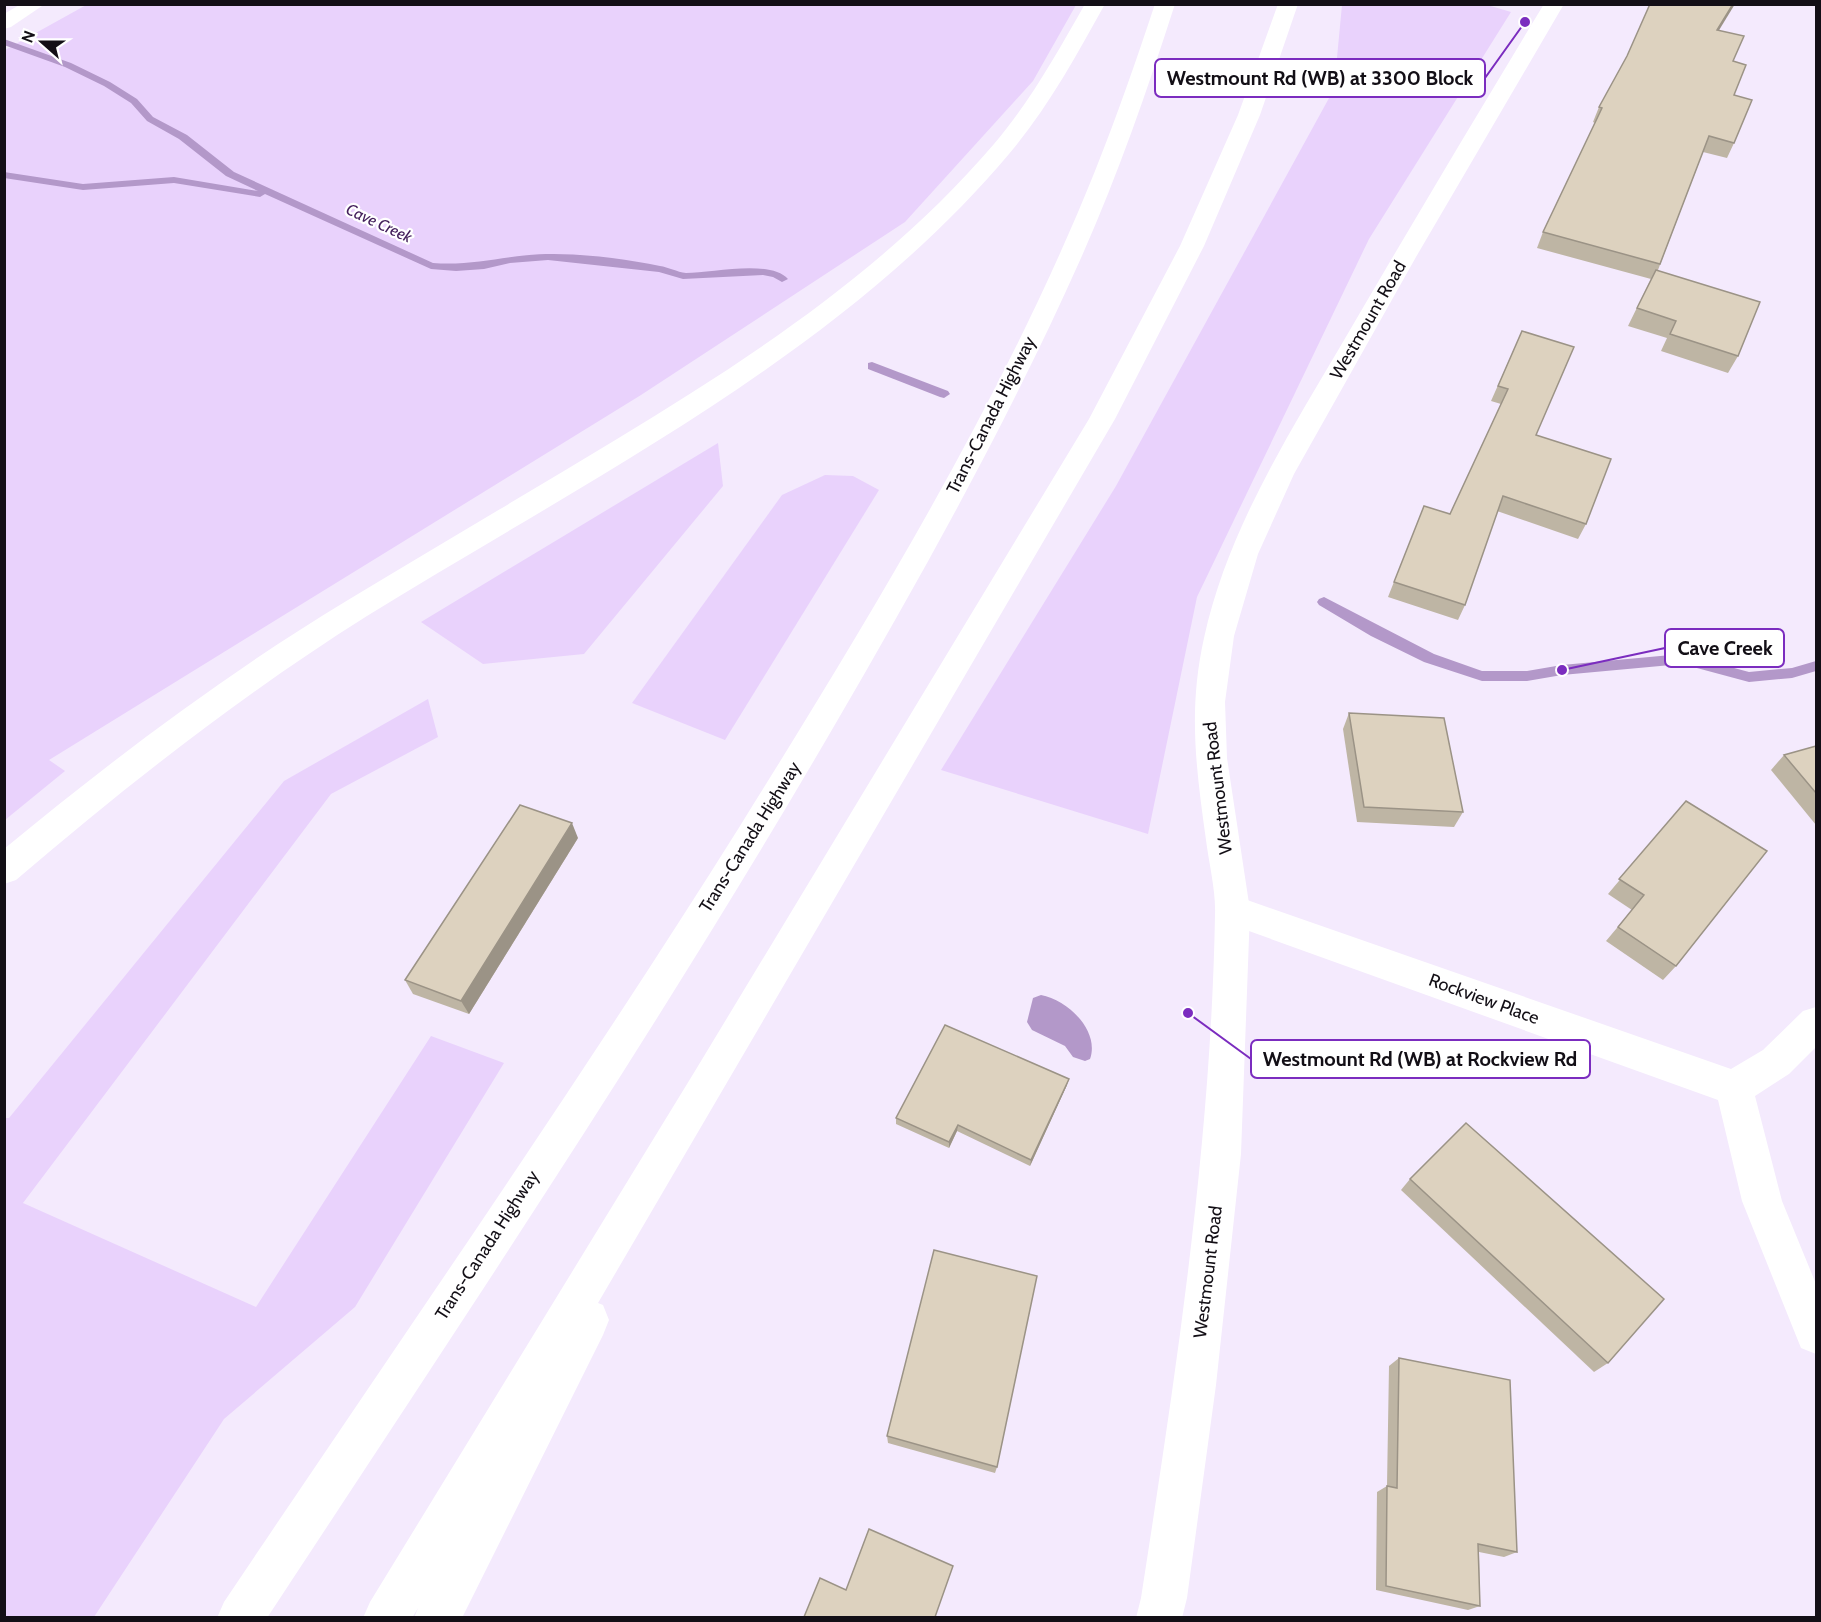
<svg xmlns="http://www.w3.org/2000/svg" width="1821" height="1622" viewBox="0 0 1821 1622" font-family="Cabin,sans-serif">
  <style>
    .green { fill: #e9d2fc }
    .water { fill: #b398c9 }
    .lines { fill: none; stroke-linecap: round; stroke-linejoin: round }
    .stream { fill: #b398c9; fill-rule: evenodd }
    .path { stroke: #a199a8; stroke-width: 2; stroke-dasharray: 1 3; stroke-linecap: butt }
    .street { fill: #fff; fill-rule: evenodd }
    .secondary { fill: #fff; fill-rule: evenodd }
    .highway { fill: #fff; fill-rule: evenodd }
    .wall { fill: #beb5a4 }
    .shaded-wall { fill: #9b9386 }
    .building { fill: #ddd2bf; stroke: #9b9386; stroke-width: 1.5 }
    .labels { text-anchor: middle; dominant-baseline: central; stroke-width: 4.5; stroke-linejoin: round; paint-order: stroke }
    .far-water-label { font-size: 16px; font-style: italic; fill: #44205c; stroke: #fff }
    .street-label { font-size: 18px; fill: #130f16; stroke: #fff }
    .leader { fill: none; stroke: #7b2cbf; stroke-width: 2 }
    .callout-dot { fill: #7b2cbf; stroke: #fff; stroke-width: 2 }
    .callout { fill: #fff; stroke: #7b2cbf; stroke-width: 2 }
    .callout-label { font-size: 20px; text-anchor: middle; font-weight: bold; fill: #130f16 }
  </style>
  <rect width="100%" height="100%" fill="#f4eafd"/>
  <!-- green -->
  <g class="green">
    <path d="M88 4H1076V5L1033 81 905 222 641 395 49 760 65 771 5 820V50Z"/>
    <path d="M1342 5 1484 4 1511 12 1369 239 1197 597 1148 834 941 770 1116 486 1334 89Z"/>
    <path d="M718 443 723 486 584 654 483 664 421 622Z"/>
    <path d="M825 475 853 476 879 490 725 740 632 703 782 495Z"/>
    <path d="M428 699 438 737 331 794 23 1203 256 1307 431 1036 504 1063 355 1307 224 1419 94 1617H5V1118H9L284 781Z"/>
  </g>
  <!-- water -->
  <path class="water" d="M1041 995C1068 1000 1100 1031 1090 1059L1085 1061 1073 1057 1065 1046 1032 1030 1027 1022 1033 998Z"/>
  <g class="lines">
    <!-- stream -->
    <g class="stream">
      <path d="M4 39 71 63 110 82 137 99 153 117 187 135 234 172 433 263C475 266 506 255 546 254 580 253 626 259 660 266 668 267 677 272 686 273 711 273 770 259 788 279L782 282 773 277 763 275 683 279 659 272 548 260 510 263 484 269 456 271 431 269 265 194 260 197 174 183 83 190 4 178V172L83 184 174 177 258 191 226 176 179 139 147 121 131 103 104 86 65 67 4 45Z"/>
      <path d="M872 362 948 391 950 394 944 398 940 397 868 369V363Z"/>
      <path d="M1324 597 1434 654 1482 671H1527L1562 665 1682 654 1749 672 1792 668 1816 661V671L1792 678 1749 682 1682 664 1562 675 1527 681H1482L1424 662 1371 636 1319 605 1317 602 1319 599Z"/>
    </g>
    <!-- path -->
    <path class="path" d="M527 4H536"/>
    <!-- street -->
    <path class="street" d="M1233 895 1731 1069 1763 1050 1803 1011 1816 1007V1047L1789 1074 1755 1096 1782 1201 1816 1284V1354L1801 1348 1742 1201 1718 1100 1221 921 1216 910 1221 899Z"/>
    <!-- secondary -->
    <g class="secondary">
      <path d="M21 4H45L11 27 4 29V14Z"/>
      <path d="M1544 4H1564L1416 257 1294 474 1258 554 1234 636 1225 702 1227 758 1250 910 1241 1154 1216 1385 1187 1598 1182 1618H1136L1141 1598C1176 1372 1211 1145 1215 915 1216 891 1209 864 1206 840 1196 768 1188 710 1204 638 1227 532 1286 439 1340 347 1407 232 1475 118 1544 4Z"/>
    </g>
    <!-- highway -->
    <g class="highway">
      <path d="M1085 4H1105C1076 56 1048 108 1009 154 840 355 588 479 367 616 243 694 127 785 16 880L4 884V849C113 759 227 673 348 600 437 546 528 493 617 439 754 356 889 267 994 144 1030 102 1057 53 1085 4Z"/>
      <path d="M1155 4H1175C1147 91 1118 175 1081 258 1009 420 922 575 833 728 656 1032 460 1324 267 1618H217L224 1602C397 1344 575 1089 740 826 870 617 1003 400 1095 171 1117 116 1136 61 1155 4Z"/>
      <path d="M1278 4H1298L1260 115 1204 246 1115 419 598 1303 603 1305 609 1320 603 1335 462 1618H414L418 1608 412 1618H363L370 1602 695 1071 1089 419 1180 246 1238 115Z"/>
    </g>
  </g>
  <!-- wall -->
  <g class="wall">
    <path d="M1719 30 1733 61 1734 143 1727 158 1703 152 1658 270 1738 356 1728 373 1661 351 1667 338 1628 326 1651 279 1537 248 1543 232 1595 123 1593 122 1599 107Z"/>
    <path d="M1522 331 1536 435 1586 524 1578 539 1497 511 1465 605 1458 620 1388 597 1424 506 1450 514 1501 404 1491 401Z"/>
    <path d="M1349 713 1463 812 1454 827 1357 822 1343 729Z"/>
    <path d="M1816 746V825L1771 770 1784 755Z"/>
    <path d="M1686 801 1676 966 1663 980 1606 941 1632 910 1608 894Z"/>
    <path d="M578 838 469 1014 413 994 405 980Z"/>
    <path d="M1067 1085 1030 1166 957 1131 949 1148 896 1124V1118Z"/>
    <path d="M1410 1179 1608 1363 1594 1372 1401 1190Z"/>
    <path d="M1399 1358 1517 1552 1504 1557 1479 1552 1480 1606 1468 1610 1376 1590 1377 1492 1387 1486 1389 1366Z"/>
    <path d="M887 1436 997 1467 995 1473 888 1443Z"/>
  </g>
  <!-- shaded-wall -->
  <g class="shaded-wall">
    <path d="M1733 4H1735L1710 45 1717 30Z"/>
    <path d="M572 823 578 838 469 1014 461 1001Z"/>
    <path d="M1069 1079 1067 1085 1030 1166 1031 1160Z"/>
    <path d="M958 1125 957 1131 949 1148V1142Z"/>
  </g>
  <!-- building -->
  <g class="building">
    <path d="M1650 4H1733L1717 30 1744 36 1733 61 1746 65 1734 95 1752 100 1734 143 1709 136 1660 264 1543 232 1602 108 1599 107 1627 56Z"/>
    <path d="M1656 270 1760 302 1738 356 1670 334 1676 321 1637 308Z"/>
    <path d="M1522 331 1574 347 1536 435 1611 459 1586 524 1503 496 1465 605 1394 582 1424 506 1450 514 1508 389 1498 386Z"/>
    <path d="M1349 713 1444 718 1463 812 1364 807Z"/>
    <path d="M1816 746V793L1784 755Z"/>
    <path d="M1686 801 1767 851 1676 966 1618 927 1644 895 1619 879Z"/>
    <path d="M520 805 572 823 461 1001 405 980Z"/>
    <path d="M945 1025 1069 1079 1031 1160 958 1125 949 1142 896 1118Z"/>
    <path d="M1466 1123 1664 1299 1608 1363 1410 1179Z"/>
    <path d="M934 1250 1037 1276 997 1467 887 1436Z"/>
    <path d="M1399 1358 1510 1380 1517 1552 1478 1544 1480 1606 1386 1586 1387 1486 1397 1488Z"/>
    <path d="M869 1529 953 1566 935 1617H804L820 1578 846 1590Z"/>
  </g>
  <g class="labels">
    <!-- far-water labels -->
    <g class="far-water-label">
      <text transform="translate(379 223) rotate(25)">Cave Creek</text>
    </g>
    <!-- street labels -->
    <g class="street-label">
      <text transform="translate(1368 320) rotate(-60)">Westmount Road</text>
      <text transform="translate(991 415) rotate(-63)">Trans-Canada Highway</text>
      <text transform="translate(1218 788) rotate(-97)">Westmount Road</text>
      <text transform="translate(750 837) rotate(-58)">Trans-Canada Highway</text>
      <text transform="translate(1484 999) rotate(20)">Rockview Place</text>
      <text transform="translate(487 1245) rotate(-57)">Trans-Canada Highway</text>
      <text transform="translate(1208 1272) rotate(-83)">Westmount Road</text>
    </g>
  </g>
  <!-- callouts -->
  <path class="leader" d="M1525 22L1485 78M1562 670L1665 648M1188 1013L1251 1059"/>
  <g class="callout-dot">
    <circle cx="1525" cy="22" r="6"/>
    <circle cx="1562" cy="670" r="6"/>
    <circle cx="1188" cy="1013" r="6"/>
  </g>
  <g class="callout">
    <rect x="1155" y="59" width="330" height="38" rx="6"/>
    <rect x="1665" y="629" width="119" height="38" rx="6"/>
    <rect x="1251" y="1040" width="339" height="38" rx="6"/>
  </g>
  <g class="callout-label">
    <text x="1320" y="85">Westmount Rd (WB) at 3300 Block</text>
    <text x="1725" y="655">Cave Creek</text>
    <text x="1420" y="1066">Westmount Rd (WB) at Rockview Rd</text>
  </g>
  <!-- border -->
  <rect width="1821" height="1622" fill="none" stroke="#130f16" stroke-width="12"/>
  <!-- north arrow -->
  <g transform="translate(42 42) rotate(291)" stroke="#ffffff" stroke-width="4.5" paint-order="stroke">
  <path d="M0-4.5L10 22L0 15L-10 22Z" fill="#130f16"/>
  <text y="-9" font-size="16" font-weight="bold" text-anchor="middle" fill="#130f16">N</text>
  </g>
</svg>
